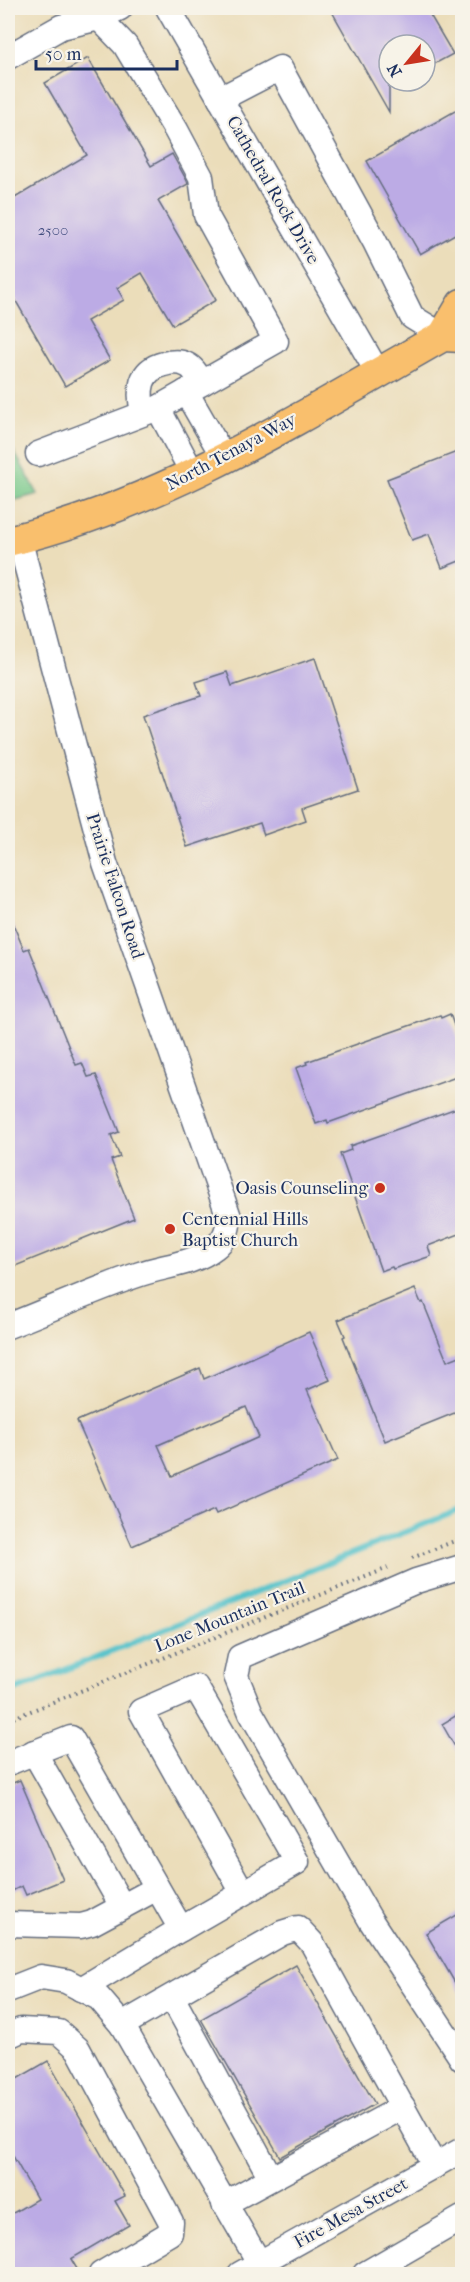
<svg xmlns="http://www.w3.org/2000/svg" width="470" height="2282" viewBox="0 0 470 2282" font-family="'IM FELL French Canon',serif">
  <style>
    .green { fill: #77c889; stroke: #497c74; stroke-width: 1.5 }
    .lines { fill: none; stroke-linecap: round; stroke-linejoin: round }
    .stream { stroke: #54c2ca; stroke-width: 6 }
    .building { fill: #bcabe5; fill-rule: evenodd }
    .minor-casing { stroke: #646c7e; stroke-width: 27 }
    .major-casing { stroke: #646c7e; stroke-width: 33 }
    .path { stroke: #646c7e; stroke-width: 4; stroke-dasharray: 1.5 4.5; stroke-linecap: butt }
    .minor { stroke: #fff; stroke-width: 24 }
    .major { stroke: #f9bf6d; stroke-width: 30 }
    .poi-dot { fill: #c8321e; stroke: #f7f3e8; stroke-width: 2 }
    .labels { text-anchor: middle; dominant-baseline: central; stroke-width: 4.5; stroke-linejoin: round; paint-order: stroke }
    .number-label { font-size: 15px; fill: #434e80 }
    .street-label { font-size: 18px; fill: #1b2f5e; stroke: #f7f3e8 }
    .poi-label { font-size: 18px; fill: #1b2f5e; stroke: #f7f3e8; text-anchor: end }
  </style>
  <rect width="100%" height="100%" fill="#f7f3e8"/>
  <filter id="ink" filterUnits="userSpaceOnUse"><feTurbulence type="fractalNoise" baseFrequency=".0167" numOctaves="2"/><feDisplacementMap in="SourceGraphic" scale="12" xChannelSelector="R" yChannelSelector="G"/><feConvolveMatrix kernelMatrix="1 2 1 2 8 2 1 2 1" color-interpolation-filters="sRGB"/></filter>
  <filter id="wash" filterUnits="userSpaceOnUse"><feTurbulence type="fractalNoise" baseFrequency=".008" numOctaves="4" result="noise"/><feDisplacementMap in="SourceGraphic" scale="24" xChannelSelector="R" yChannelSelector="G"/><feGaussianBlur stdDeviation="1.35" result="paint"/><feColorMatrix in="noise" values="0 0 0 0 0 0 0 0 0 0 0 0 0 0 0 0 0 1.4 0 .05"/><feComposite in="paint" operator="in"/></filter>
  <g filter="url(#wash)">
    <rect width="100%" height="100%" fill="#ebddba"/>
    <!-- green -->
    <path class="green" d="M8 441 38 494 8 502Z"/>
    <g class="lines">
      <!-- stream -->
      <path class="stream" d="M8 1693 462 1509"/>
    </g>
    <g id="blocks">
      <!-- building -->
      <g class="building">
        <path d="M330 8H426L453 54 425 69V45H389V112Z"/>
        <path d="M88 58 151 166 172 154 187 181 188 184 158 201 216 300 173 325 142 273 117 288 124 300 87 321 110 360 65 386 13 296 8 299V202L87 155 45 83Z"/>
        <path d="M462 107V230L420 254 367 161Z"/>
        <path d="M462 450V560L442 568 429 534 412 540 387 479Z"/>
        <path d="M315 658 358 789 302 808 306 820 264 835 260 823 187 847 143 715 201 696 196 682 227 672 232 686Z"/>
        <path d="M8 912 24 950 29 948 76 1065 82 1063 88 1077 96 1075 119 1132 111 1135 120 1157 111 1160 134 1218 8 1269Z"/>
        <path d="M450 1014 462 1048V1075L328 1123 327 1120 316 1124 296 1068 307 1064 306 1062 440 1015 441 1018Z"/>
        <path d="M462 1106V1233L428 1246 431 1256 393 1269 392 1267 381 1271 340 1154 351 1150 350 1146Z"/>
        <path d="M415 1289 421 1303 423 1302 447 1361 462 1355V1410L385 1441 343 1337 345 1336 338 1320Z"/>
        <path d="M309 1332 330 1380 307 1390 338 1460 216 1514 214 1510 132 1546 77 1421 200 1368 204 1379ZM246 1407 259 1437 172 1476 158 1445Z"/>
        <path d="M462 1712V1759L442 1724Z"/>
        <path d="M20 1780 63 1880 26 1895 22 1886 8 1893V1785Z"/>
        <path d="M462 1912V1995L426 1933Z"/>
        <path d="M296 1965 375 2104 280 2157 201 2019Z"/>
        <path d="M48 2061 125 2196 115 2201 129 2225 71 2259 80 2274H8V2216L37 2199 8 2147V2084Z"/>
      </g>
    </g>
  </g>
  <g filter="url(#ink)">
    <use href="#blocks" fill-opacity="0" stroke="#646c7e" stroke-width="1.5"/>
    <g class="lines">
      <!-- minor casing -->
      <g class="minor-casing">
        <g id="minor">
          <path d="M168 8 378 373"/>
          <path d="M8 57 61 27 99 18 120 8"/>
          <path d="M220 99 280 68 375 242 412 317 443 336"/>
          <path d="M186 392 224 458"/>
          <path d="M158 408 193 474"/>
          <path d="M143 412C138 391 139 370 164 364 172 362 180 361 187 365 194 368 198 377 202 383"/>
          <path d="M38 454 158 408 276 341 206 215 201 177 176 130 125 45 99 18"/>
          <path d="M8 1326C52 1309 95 1289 140 1274 163 1266 194 1264 214 1248 225 1240 228 1230 229 1217L105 863 19 538"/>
          <path d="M462 1567 416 1581 240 1657 236 1676 251 1713 371 1921 462 2059"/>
          <path d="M34 1752 122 1906"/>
          <path d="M8 1763 71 1738 181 1929 81 1989"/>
          <path d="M8 1924 81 1926 92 1923 157 1888"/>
          <path d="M181 1929 297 1862 196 1687 141 1711 243 1893"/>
          <path d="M8 1990 41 1977 66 1981 99 1998 122 2025 260 2264"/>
          <path d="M172 1997 271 2178"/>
          <path d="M122 2025 282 1933 298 1928 312 1943 435 2166"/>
          <path d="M8 2036 21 2030 59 2032 78 2049 171 2222 170 2233 101 2274"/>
          <path d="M224 2204 403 2107"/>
          <path d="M240 2274 462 2150"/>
          <path d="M365 2274 462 2218"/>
        </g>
      </g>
      <!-- major casing -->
      <g class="major-casing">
        <g id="major">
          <path d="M443 336 462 304"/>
          <path d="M8 541C164 504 304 415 443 336L462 337"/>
        </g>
      </g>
      <!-- path -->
      <g class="path">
        <path d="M412 1558 462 1538"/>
        <path d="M8 1720 388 1568"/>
      </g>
      <!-- minor -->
      <use href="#minor" class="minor"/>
      <!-- major -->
      <use href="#major" class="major"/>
    </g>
  </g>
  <!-- markers -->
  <g class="poi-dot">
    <circle cx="380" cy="1188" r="6"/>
    <circle cx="170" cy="1229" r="6"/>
  </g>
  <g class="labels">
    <!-- number labels -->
    <g class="number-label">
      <text x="53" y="230">2500</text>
    </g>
    <!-- street labels -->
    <g class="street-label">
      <text transform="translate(273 190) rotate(60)">Cathedral Rock Drive</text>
      <text transform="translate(231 452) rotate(-28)">North Tenaya Way</text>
      <text transform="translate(115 886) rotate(72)">Prairie Falcon Road</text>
      <text transform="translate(230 1617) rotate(-22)">Lone Mountain Trail</text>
      <text transform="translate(351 2213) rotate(-29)">Fire Mesa Street</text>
    </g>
    <!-- poi labels -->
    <g class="poi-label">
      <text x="368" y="1188">Oasis Counseling</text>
      <text x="182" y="1219" text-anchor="start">Centennial Hills<tspan x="182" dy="21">Baptist Church</tspan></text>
    </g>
  </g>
  <!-- margin -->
  <rect width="470" height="2282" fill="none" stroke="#f7f3e8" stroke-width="30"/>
  <!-- north arrow -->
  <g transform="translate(407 63) rotate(240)"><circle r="28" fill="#f7f3e8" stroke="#9fa5b1" stroke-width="1.5"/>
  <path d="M0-4.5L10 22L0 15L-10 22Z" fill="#c8321e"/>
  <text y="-9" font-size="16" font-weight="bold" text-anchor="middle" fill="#1b2f5e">N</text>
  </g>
  <!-- scale -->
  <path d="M36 60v9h141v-9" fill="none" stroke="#1b2f5e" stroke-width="3"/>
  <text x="45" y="60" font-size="18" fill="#1b2f5e" stroke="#f7f3e8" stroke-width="4.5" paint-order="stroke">50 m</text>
</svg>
